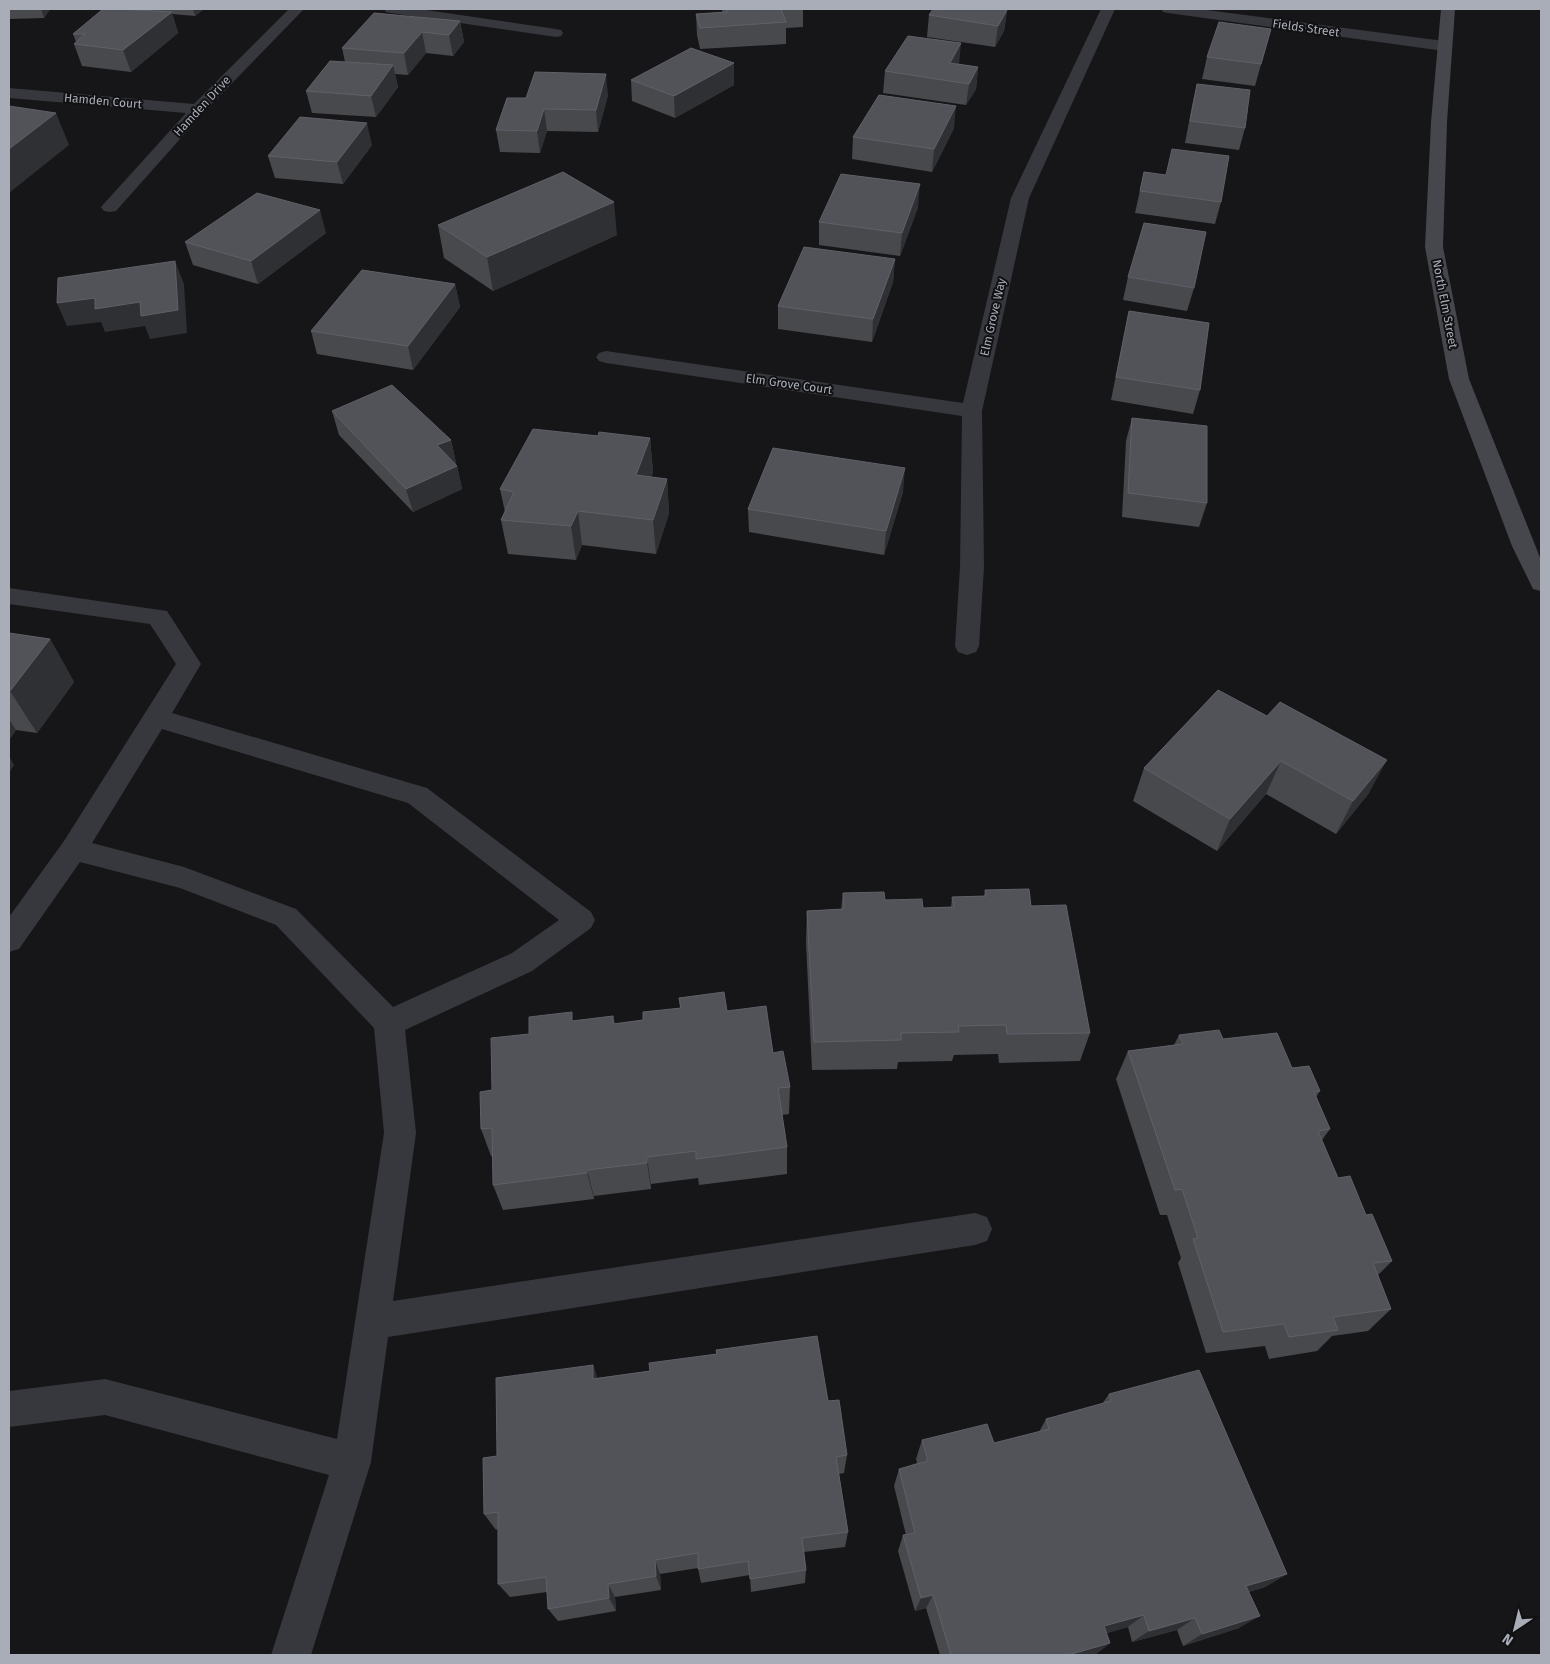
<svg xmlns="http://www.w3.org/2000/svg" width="1550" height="1664" viewBox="0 0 1550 1664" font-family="'Fira Sans',sans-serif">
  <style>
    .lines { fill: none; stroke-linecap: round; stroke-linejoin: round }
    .minor { fill: #37383d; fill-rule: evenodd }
    .secondary { fill: #45474d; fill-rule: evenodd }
    .wall { fill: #47494d }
    .shaded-wall { fill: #2f3033 }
    .building { fill: #525359; stroke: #5f6168 }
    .labels { text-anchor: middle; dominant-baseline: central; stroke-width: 4; stroke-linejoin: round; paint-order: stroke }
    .far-street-label { font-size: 12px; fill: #a8adb8; stroke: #111113 }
  </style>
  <rect width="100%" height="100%" fill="#161618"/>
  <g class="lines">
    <!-- minor -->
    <g class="minor">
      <path d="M289 9H304L204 112 116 211 110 212 104 211 101 207 186 113 9 98V88L194 104Z"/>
      <path d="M384 9H419L556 29 561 30 563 33 561 36 556 37 391 13 386 12Z"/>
      <path d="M1101 9H1115L1029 198 982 411 984 567 979 646 976 652 967 655 958 652 955 646 960 567 962 416 606 363 599 361 596 357 599 353 606 351 963 403 1011 198Z"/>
      <path d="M1161 9H1199L1444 41 1449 43 1452 46 1449 49 1444 51 1168 13 1163 12Z"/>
      <path d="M9 588 167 611 201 664 172 713 427 788 591 912 595 920 591 928 532 971 405 1030 416 1133 393 1301 975 1213 987 1217 992 1229 987 1241 975 1245 388 1337 371 1462 311 1655H271L329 1475 105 1415 9 1427V1391L105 1379 337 1439 384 1133 374 1028 276 925 180 888 80 862 19 949 9 952V917L64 841 176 664 150 624 9 604ZM162 729 408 803 559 920 512 953 393 1007 296 909 184 867 92 843Z"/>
    </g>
    <!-- secondary -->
    <path class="secondary" d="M1441 9H1455L1447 122 1443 247 1469 379 1541 560V591L1533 589 1512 546 1449 379 1425 247 1431 122Z"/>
  </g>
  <!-- wall -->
  <g class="wall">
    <path d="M9 9H50L44 18 9 19Z"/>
    <path d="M130 9H204L195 16 172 14 178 33 131 72 82 66 74 44 76 42 73 34 130 10Z"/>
    <path d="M722 9H803V27L786 28V44L700 49 697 35 696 14 722 12Z"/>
    <path d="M1007 10 1004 31 995 47 927 37 929 15Z"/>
    <path d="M460 21 464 42 453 56 426 53 408 75 395 74 398 87 376 117 312 113 306 91 345 62 342 48Z"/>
    <path d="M1271 29 1255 86 1202 79 1207 57Z"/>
    <path d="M734 63V85L675 118 632 101 631 80Z"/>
    <path d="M959 64 978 67 976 89 966 105 883 93 885 71Z"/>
    <path d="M1197 84 1245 128 1239 150 1185 143 1192 106Z"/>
    <path d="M608 95 598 132 547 131 540 153 500 152 496 130 526 98Z"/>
    <path d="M954 128 932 172 852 159 853 137Z"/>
    <path d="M372 145 343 184 275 178 268 156Z"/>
    <path d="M1144 172 1221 202 1215 224 1135 213Z"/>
    <path d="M918 207 900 256 819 245V222Z"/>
    <path d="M438 225 617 235 493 291 444 258Z"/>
    <path d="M326 233 258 284 193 265 185 242Z"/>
    <path d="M895 259 893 282 872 342 778 329V306Z"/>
    <path d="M1128 277 1194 288 1187 311 1123 300Z"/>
    <path d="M455 284 460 307 413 370 317 354 311 331Z"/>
    <path d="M1129 311 1200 390 1193 414 1111 400Z"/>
    <path d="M332 411 451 440 456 463 455 464 457 466 462 489 413 512 339 435Z"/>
    <path d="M1132 418 1207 503 1199 527 1122 517 1126 441Z"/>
    <path d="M598 436 650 438 653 472 651 477 667 479 669 513 656 554 582 545 576 560 508 554 501 520 505 512 500 489Z"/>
    <path d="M903 492 884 555 749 532 748 509Z"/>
    <path d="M9 633 50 639 74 682 37 733 16 730 9 740Z"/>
    <path d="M1218 690 1369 793 1336 834 1266 794 1217 851 1133 801 1144 768Z"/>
    <path d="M985 890 1031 906 1090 1033 1080 1061 999 1063 998 1054 954 1055 952 1061 898 1062 897 1069 812 1070 806 942 807 911 841 909 843 893 885 900 923 908 951 907 952 897 984 896Z"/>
    <path d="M679 998 727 1011 773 1053 790 1087 789 1114 782 1115 787 1147V1174L699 1185 698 1178 651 1184V1189L594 1196V1199L503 1210 493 1185V1156H491L481 1129 492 1090 529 1034 574 1021 613 1016 615 1024 643 1020 680 1008Z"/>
    <path d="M1179 1035 1223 1039 1292 1068 1320 1091 1316 1097 1330 1129 1322 1140 1338 1178 1366 1215 1392 1261 1378 1275 1391 1309 1368 1331 1332 1336 1317 1351 1269 1359 1265 1346 1206 1353 1178 1263 1181 1258 1167 1215H1160L1116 1079 1128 1051 1174 1045Z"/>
    <path d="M716 1350 828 1401 847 1455 844 1473 839 1474 848 1532 845 1547 804 1552 806 1570 805 1583 751 1592 750 1575 701 1583 698 1568 660 1574 661 1590 615 1597 616 1611 558 1621 548 1609 547 1592 510 1597 498 1584V1529L496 1530 484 1514 497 1456 593 1365 597 1378 650 1371 716 1354Z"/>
    <path d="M1109 1394 1287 1574 1265 1587 1249 1592 1239 1628 1183 1646 1177 1630 1132 1642 1128 1627 1107 1633 1110 1643 1096 1654 1091 1655H940L926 1608 915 1611 898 1551 903 1535H906L894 1486 899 1469 917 1463 916 1459 922 1440 994 1443 1039 1432 1046 1419 1102 1404Z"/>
  </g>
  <!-- shaded-wall -->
  <g class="shaded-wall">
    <path d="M41 9H50L44 18Z"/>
    <path d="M193 9H204L195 16Z"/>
    <path d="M1007 10 1004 31 995 47 998 26Z"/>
    <path d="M172 12 178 33 131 72 123 50Z"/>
    <path d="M460 21 464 42 453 56 449 35Z"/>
    <path d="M422 32 426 53 408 75 404 53Z"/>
    <path d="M961 43 959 65 950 63Z"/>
    <path d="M734 63V85L675 118 674 96Z"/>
    <path d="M393 65 398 87 376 117 371 96Z"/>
    <path d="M978 67 976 89 966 105 969 84Z"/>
    <path d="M606 74 608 95 598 132 596 110Z"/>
    <path d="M956 106 954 128 932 172 934 149Z"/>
    <path d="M544 109 547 131 540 153 537 131Z"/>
    <path d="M56 113 69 145 9 193V149Z"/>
    <path d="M367 123 372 145 343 184 337 162Z"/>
    <path d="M920 184 918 207 900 256 902 233Z"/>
    <path d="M614 202 617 235 493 291 487 257Z"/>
    <path d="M320 210 326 233 258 284 251 261Z"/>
    <path d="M895 259 893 282 872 342 873 319Z"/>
    <path d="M175 261 184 284 187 333 150 339 145 326 105 332 101 322 67 326 57 303 95 298Z"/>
    <path d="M455 284 460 307 413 370 408 346Z"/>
    <path d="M650 438 653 472 639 510 636 475Z"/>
    <path d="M451 440 456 463 442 469 437 445Z"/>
    <path d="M457 466 462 489 413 512 406 489Z"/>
    <path d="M905 468 903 492 884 555 886 531Z"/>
    <path d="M667 479 669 513 656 554 653 520Z"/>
    <path d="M578 511 582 545 576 560 571 526Z"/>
    <path d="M50 639 74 682 37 733 10 691Z"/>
    <path d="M9 719 16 730 9 740Z"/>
    <path d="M9 756 14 765 9 773Z"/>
    <path d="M1387 760 1369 793 1336 834 1353 801Z"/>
    <path d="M1281 761 1266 794 1217 851 1230 819Z"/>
    <path d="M647 1157 651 1184V1189L647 1163Z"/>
    <path d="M587 1170 594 1196V1199L587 1173Z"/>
    <path d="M593 1365 600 1386 593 1379Z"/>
    <path d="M655 1560 660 1574 661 1590 656 1576Z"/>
    <path d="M1287 1574 1265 1587 1226 1599 1246 1586Z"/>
    <path d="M608 1584 615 1597 616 1611 609 1598Z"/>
    <path d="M933 1595 926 1608 915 1611 921 1598Z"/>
    <path d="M1144 1615 1128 1627 1090 1638 1104 1626Z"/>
    <path d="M1260 1616 1239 1628 1183 1646 1202 1634Z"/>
    <path d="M1195 1618 1177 1630 1132 1642 1149 1631Z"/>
    <path d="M1110 1643 1096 1654 1091 1655H1068Z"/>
  </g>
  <!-- building -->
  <g class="building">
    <path d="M103 9H119L172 12 123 50 74 44 85 34H73Z"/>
    <path d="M726 9H781L786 22 700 28 696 14 727 12Z"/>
    <path d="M933 9H999L1007 10 998 26 929 15Z"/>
    <path d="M374 13 460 21 449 35 422 32 404 53 342 48Z"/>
    <path d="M1219 22 1271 29 1261 64 1207 57Z"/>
    <path d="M908 36 961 43 950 63 978 67 969 84 885 71Z"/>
    <path d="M691 48 734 63 674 96 631 80Z"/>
    <path d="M330 61 393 65 371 96 306 91Z"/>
    <path d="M535 72 606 74 596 110 544 109 537 131 496 130 507 98H526Z"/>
    <path d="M1197 84 1250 90 1245 128 1190 121Z"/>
    <path d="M879 95 956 106 934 149 853 137Z"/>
    <path d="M9 106 56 113 9 149Z"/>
    <path d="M300 117 367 123 337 162 268 156Z"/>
    <path d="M1172 149 1229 156 1221 202 1140 191 1144 172 1166 175Z"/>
    <path d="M563 172 614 202 487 257 438 225Z"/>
    <path d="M841 174 920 184 902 233 819 222Z"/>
    <path d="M257 193 320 210 251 261 185 242Z"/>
    <path d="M1144 223 1206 232 1194 288 1128 277Z"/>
    <path d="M804 247 895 259 873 319 778 306Z"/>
    <path d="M175 261 178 310 141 316 140 302 95 309V298L57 303 58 278Z"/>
    <path d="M362 270 455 284 408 346 311 331Z"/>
    <path d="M1129 311 1209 323 1200 390 1116 377Z"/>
    <path d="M392 385 451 440 437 445 457 466 406 489 332 411Z"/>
    <path d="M1132 418 1207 426V503L1128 493Z"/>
    <path d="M533 429 598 436 599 432 650 438 636 475 667 479 653 520 578 511 571 526 501 520 514 492 500 489Z"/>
    <path d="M773 448 905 468 886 531 748 509Z"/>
    <path d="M9 633 50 639 10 691H9Z"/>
    <path d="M1218 690 1267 716 1280 702 1387 760 1353 801 1281 761 1230 819 1144 768Z"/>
    <path d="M1029 889 1031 906 1066 905 1090 1033 1007 1034 1006 1025 958 1026 959 1032 901 1033V1040L814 1042 807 911 844 909 843 893 884 892 885 900 922 899 923 908 954 907 952 897 986 896 985 890Z"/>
    <path d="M724 992 727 1011 766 1006 773 1053 783 1051 790 1087 778 1088 787 1147 696 1159V1151L647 1157V1163L587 1170V1173L493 1185 492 1128 481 1129 480 1092 492 1090 491 1038 529 1034V1017L572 1012V1021L613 1016V1024L643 1020V1012L681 1008 679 998Z"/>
    <path d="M1219 1030 1223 1039 1277 1033 1292 1068 1309 1066 1320 1091 1314 1092 1330 1129 1318 1131 1338 1178 1350 1176 1366 1215 1372 1214 1392 1261 1373 1263 1391 1309 1333 1317 1338 1330 1289 1337 1284 1324 1223 1332 1193 1239 1198 1238 1182 1189 1175 1190 1128 1051 1183 1044 1179 1035Z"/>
    <path d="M817 1336 828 1401 839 1400 847 1455 836 1457 848 1532 802 1538 806 1570 750 1579 748 1561 698 1569V1553L655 1560 656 1576 608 1584 609 1598 548 1609 546 1577 498 1584V1512L484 1514 483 1458 497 1456 496 1378 593 1365V1379L650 1371 649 1363 717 1354 716 1350Z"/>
    <path d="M1199 1370 1287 1574 1246 1586 1260 1616 1202 1634 1195 1618 1149 1631 1144 1615 1104 1626 1110 1643 1068 1655H951L933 1595 921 1598 903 1535 915 1533 899 1469 928 1461 922 1440 987 1424 994 1443 1049 1429 1046 1419 1111 1401 1109 1394Z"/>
  </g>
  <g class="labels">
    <!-- far-street labels -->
    <g class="far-street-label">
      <text transform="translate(1306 28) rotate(8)">Fields Street</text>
      <text transform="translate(103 101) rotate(5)">Hamden Court</text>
      <text transform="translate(202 106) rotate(-47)">Hamden Drive</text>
      <text transform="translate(1445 304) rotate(79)">North Elm Street</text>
      <text transform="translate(993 317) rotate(-77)">Elm Grove Way</text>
      <text transform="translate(789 384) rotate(8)">Elm Grove Court</text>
    </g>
  </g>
  <!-- border -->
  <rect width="1550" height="1664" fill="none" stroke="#a8adb8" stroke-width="20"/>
  <!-- north arrow -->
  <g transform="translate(1515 1629) rotate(215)" stroke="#111113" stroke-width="4" paint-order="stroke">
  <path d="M0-4L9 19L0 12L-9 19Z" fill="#a8adb8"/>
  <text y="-8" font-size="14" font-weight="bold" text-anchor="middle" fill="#a8adb8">N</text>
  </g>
</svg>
